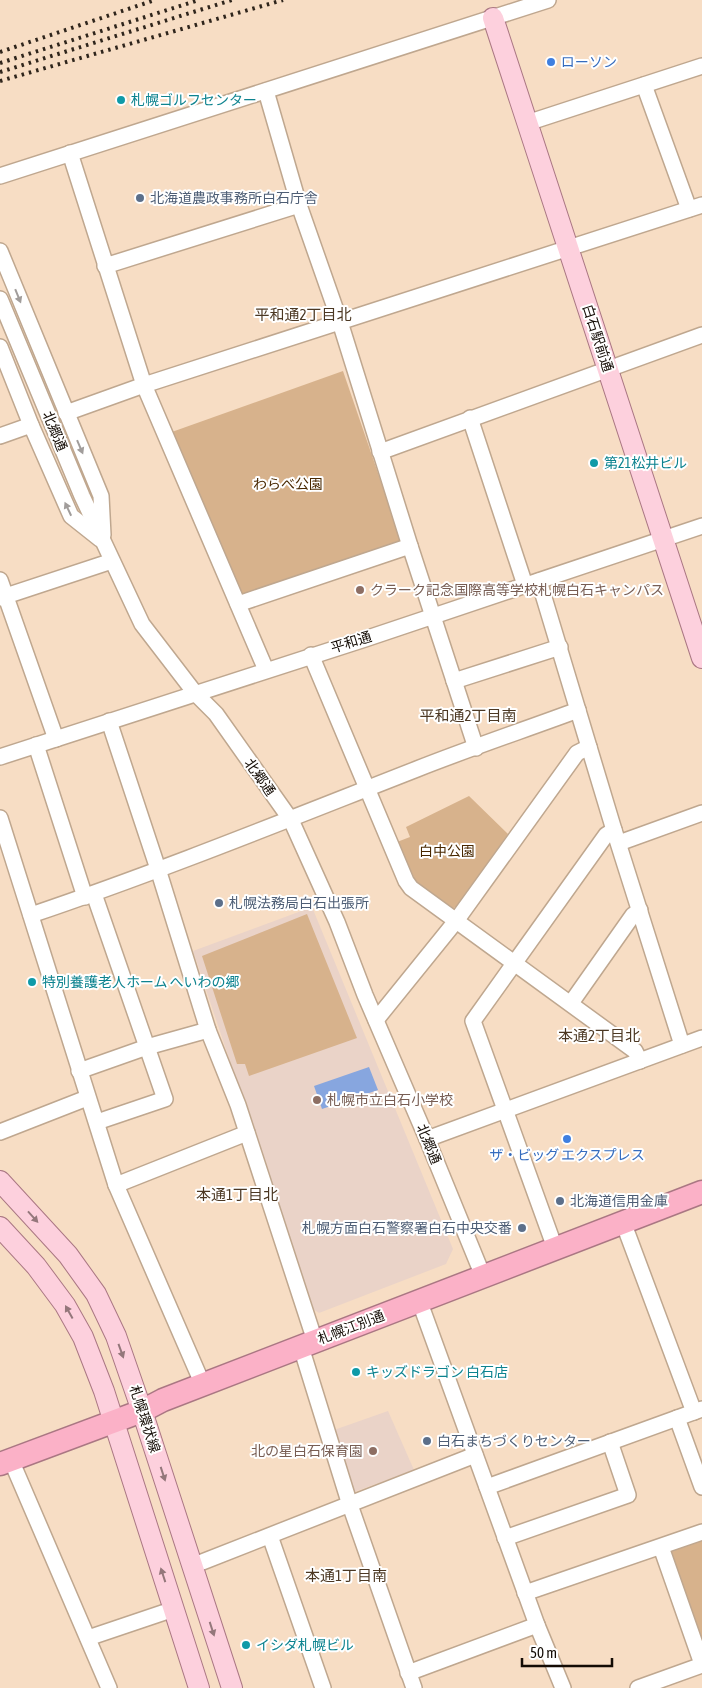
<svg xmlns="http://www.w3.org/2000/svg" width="702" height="1688" viewBox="0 0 702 1688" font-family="'Asap Condensed','Noto Sans JP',sans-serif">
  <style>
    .education { fill: #ead3c8 }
    .green { fill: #d7b28c }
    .water { fill: #87a6df }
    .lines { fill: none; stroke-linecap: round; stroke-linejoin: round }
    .minor-casing { stroke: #bfa78f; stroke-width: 18 }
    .major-casing { stroke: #aa7783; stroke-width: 22 }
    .highway-casing { stroke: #aa7783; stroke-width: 25 }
    .minor { stroke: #fff; stroke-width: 15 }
    .major { stroke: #fdd0dd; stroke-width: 20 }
    .highway { stroke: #fbb1c7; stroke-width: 22 }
    .rail { stroke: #2f251c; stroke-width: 4; stroke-dasharray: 2.5 5; stroke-linecap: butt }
    .oneway { fill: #a19d9b }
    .oneway2 { fill: #94777b }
    .shop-dot { fill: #3f7fe0; stroke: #fff; stroke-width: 2 }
    .culture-dot { fill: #0f9aa8; stroke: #fff; stroke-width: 2 }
    .service-dot { fill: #5c6f8a; stroke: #fff; stroke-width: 2 }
    .education-dot { fill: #8d6e63; stroke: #fff; stroke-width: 2 }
    .labels { text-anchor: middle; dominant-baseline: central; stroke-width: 4; stroke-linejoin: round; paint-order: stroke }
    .shop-label { font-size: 14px; fill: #366cbe; stroke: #fff; text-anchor: start }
    .culture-label { font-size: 14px; fill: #0d838f; stroke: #fff; text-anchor: start }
    .service-label { font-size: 14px; fill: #4e5e75; stroke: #fff; text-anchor: start }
    .street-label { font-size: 14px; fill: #130b04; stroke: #fff }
    .park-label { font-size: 14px; fill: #492800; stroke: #fff }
    .education-label { font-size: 14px; fill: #785e54; stroke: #fff; text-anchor: start }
    .neighbourhood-label { font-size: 15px; fill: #4c3823; stroke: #fff }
  </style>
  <rect width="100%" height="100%" fill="#f7ddc4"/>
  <!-- education -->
  <g class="education">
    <path d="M312 907 453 1249 446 1264 319 1313 313 1309 193 951Z"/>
    <path d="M388 1411 414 1470 354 1492 334 1430Z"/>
  </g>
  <!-- green -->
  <g class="green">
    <path d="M343 371 402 543 244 595 239 591 169 433Z"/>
    <path d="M469 796 508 834 457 907 450 909 417 884 397 842 410 837 406 827Z"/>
    <path d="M307 914 357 1038 249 1076 245 1064H237L202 956Z"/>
    <path d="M702 1539V1644L670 1550Z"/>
  </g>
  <!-- water -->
  <path class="water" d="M369 1067 378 1090 322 1109 314 1086Z"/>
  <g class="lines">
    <!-- minor casing -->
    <g class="minor-casing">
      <g id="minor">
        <path d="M644 85 689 209"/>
        <path d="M266 91 299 205 340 322 410 546 476 748"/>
        <path d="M527 123 702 66"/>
        <path d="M70 153 144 385 266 670"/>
        <path d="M0 176 548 0"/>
        <path d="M0 251 101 496 103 535"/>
        <path d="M105 266 299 205"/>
        <path d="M0 299 82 496 142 624 195 693 216 714 291 820 337 922 365 995 427 1139 483 1276"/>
        <path d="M0 347 31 425 71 516 100 539"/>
        <path d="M66 413 144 385 702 205"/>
        <path d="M470 418 525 585"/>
        <path d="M0 436 31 425"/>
        <path d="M380 452 702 335"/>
        <path d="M0 580 56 739"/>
        <path d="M539 581 614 830 682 1045"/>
        <path d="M0 598 112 561"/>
        <path d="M238 604 410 546"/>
        <path d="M311 655 406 881 411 888 635 1051 640 1061"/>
        <path d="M454 681 560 647"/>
        <path d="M109 721 158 869 208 1030 238 1105 315 1341"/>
        <path d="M36 745 85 897"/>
        <path d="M0 757 365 639 702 526"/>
        <path d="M0 818 116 1185 203 1385"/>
        <path d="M619 843 702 813"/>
        <path d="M94 894 165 1099 97 1122"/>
        <path d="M31 915C161 871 289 819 417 769 470 748 524 730 578 710"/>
        <path d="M571 1003 633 915 640 910"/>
        <path d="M376 1020 456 921 577 753 589 747"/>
        <path d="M79 1071 147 1047 208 1030"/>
        <path d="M0 1132 87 1098"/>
        <path d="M427 1139 702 1038"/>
        <path d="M116 1185 247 1133"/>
        <path d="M623 1222 694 1412"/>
        <path d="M555 1248 473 1021 606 835 614 830"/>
        <path d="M419 1300 537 1625 563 1688"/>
        <path d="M301 1347 350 1505 414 1688"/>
        <path d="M677 1418 702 1487"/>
        <path d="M11 1460 109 1688"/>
        <path d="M487 1487 702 1409"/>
        <path d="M270 1536 323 1688"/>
        <path d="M505 1538 628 1495 610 1442"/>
        <path d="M661 1547 702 1664"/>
        <path d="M192 1566 475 1455"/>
        <path d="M525 1593 702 1532"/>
        <path d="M88 1638 174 1609"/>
        <path d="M408 1673 537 1625"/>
        <path d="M638 1688 702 1665"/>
      </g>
    </g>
    <!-- major casing -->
    <g class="major-casing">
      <g id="major">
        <path d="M493 18 702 658"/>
        <path d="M0 1181 68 1255 96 1294 116 1336 142 1411 232 1688"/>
        <path d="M0 1227 36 1266 65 1305 83 1337 104 1391 199 1688"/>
      </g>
    </g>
    <!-- highway casing -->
    <g class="highway-casing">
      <path id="highway" d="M0 1464 142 1411 163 1400 702 1192"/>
    </g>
    <!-- minor -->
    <use href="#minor" class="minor"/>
    <!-- major -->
    <use href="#major" class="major"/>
    <!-- highway -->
    <use href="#highway" class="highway"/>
    <!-- rail -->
    <g class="rail">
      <path d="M0 52 155 0"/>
      <path d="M0 63 199 0"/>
      <path d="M0 72 232 0"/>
      <path d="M0 81 283 0"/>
    </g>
  </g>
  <!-- one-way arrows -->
  <defs><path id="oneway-solid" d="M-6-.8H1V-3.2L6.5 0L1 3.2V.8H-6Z" transform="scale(1.25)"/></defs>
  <g class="oneway">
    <use href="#oneway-solid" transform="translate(18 296) rotate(68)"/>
    <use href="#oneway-solid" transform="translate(80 447) rotate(67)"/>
    <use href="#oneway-solid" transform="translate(68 509) rotate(-115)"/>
  </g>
  <g class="oneway2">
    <use href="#oneway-solid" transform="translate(33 1217) rotate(48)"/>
    <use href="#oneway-solid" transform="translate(69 1312) rotate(-119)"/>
    <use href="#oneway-solid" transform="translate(121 1351) rotate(70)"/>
    <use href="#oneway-solid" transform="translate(163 1474) rotate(72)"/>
    <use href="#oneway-solid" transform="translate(163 1575) rotate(-108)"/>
    <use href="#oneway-solid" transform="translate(212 1629) rotate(72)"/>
  </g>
  <!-- markers -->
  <g class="shop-dot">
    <circle cx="551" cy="62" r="5"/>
    <circle cx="567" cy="1139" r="5"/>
  </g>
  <g class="culture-dot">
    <circle cx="121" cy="100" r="5"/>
    <circle cx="594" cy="463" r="5"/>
    <circle cx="32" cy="982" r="5"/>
    <circle cx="356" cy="1372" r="5"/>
    <circle cx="246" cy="1645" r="5"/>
  </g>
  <g class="service-dot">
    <circle cx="140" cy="198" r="5"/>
    <circle cx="219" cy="903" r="5"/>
    <circle cx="560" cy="1201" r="5"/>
    <circle cx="522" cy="1228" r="5"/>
    <circle cx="427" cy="1441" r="5"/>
  </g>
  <g class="education-dot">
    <circle cx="360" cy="590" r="5"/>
    <circle cx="317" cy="1100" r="5"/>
    <circle cx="373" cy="1451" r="5"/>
  </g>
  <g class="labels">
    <!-- shop labels -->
    <g class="shop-label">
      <text x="561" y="62">ローソン</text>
      <text x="567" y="1155" text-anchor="middle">ザ・ビッグ エクスプレス</text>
    </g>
    <!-- culture labels -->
    <g class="culture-label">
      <text x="131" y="100">札幌ゴルフセンター</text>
      <text x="604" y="463">第21松井ビル</text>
      <text x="42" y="982">特別養護老人ホーム へいわの郷</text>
      <text x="366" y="1372">キッズドラゴン 白石店</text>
      <text x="256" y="1645">イシダ札幌ビル</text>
    </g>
    <!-- service labels -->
    <g class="service-label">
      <text x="150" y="198">北海道農政事務所白石庁舎</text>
      <text x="229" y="903">札幌法務局白石出張所</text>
      <text x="570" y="1201">北海道信用金庫</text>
      <text x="512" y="1228" text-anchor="end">札幌方面白石警察署白石中央交番</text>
      <text x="437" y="1441">白石まちづくりセンター</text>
    </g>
    <!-- street labels -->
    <g class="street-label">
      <text transform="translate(598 338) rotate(72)">白石駅前通</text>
      <text transform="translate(55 431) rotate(68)">北郷通</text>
      <text transform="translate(351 642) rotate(-17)">平和通</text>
      <text transform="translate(260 777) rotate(55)">北郷通</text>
      <text transform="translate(429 1144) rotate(68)">北郷通</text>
      <text transform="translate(351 1327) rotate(-21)">札幌江別通</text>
      <text transform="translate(145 1419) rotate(72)">札幌環状線</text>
    </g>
    <!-- park labels -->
    <g class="park-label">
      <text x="288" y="484">わらべ公園</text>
      <text x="447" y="851">白中公園</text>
    </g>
    <!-- education labels -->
    <g class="education-label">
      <text x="370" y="590">クラーク記念国際高等学校札幌白石キャンパス</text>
      <text x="327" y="1100">札幌市立白石小学校</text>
      <text x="363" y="1451" text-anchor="end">北の星白石保育園</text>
    </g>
    <!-- neighbourhood labels -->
    <g class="neighbourhood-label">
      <text x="303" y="314">平和通2丁目北</text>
      <text x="468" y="715">平和通2丁目南</text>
      <text x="599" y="1035">本通2丁目北</text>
      <text x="237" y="1194">本通1丁目北</text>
      <text x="346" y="1575">本通1丁目南</text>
    </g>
  </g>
  <!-- scale -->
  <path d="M522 1658v8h90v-8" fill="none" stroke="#130b04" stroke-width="2.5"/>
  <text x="530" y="1658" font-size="15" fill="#130b04" stroke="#ffffff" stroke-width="4" paint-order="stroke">50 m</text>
</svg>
